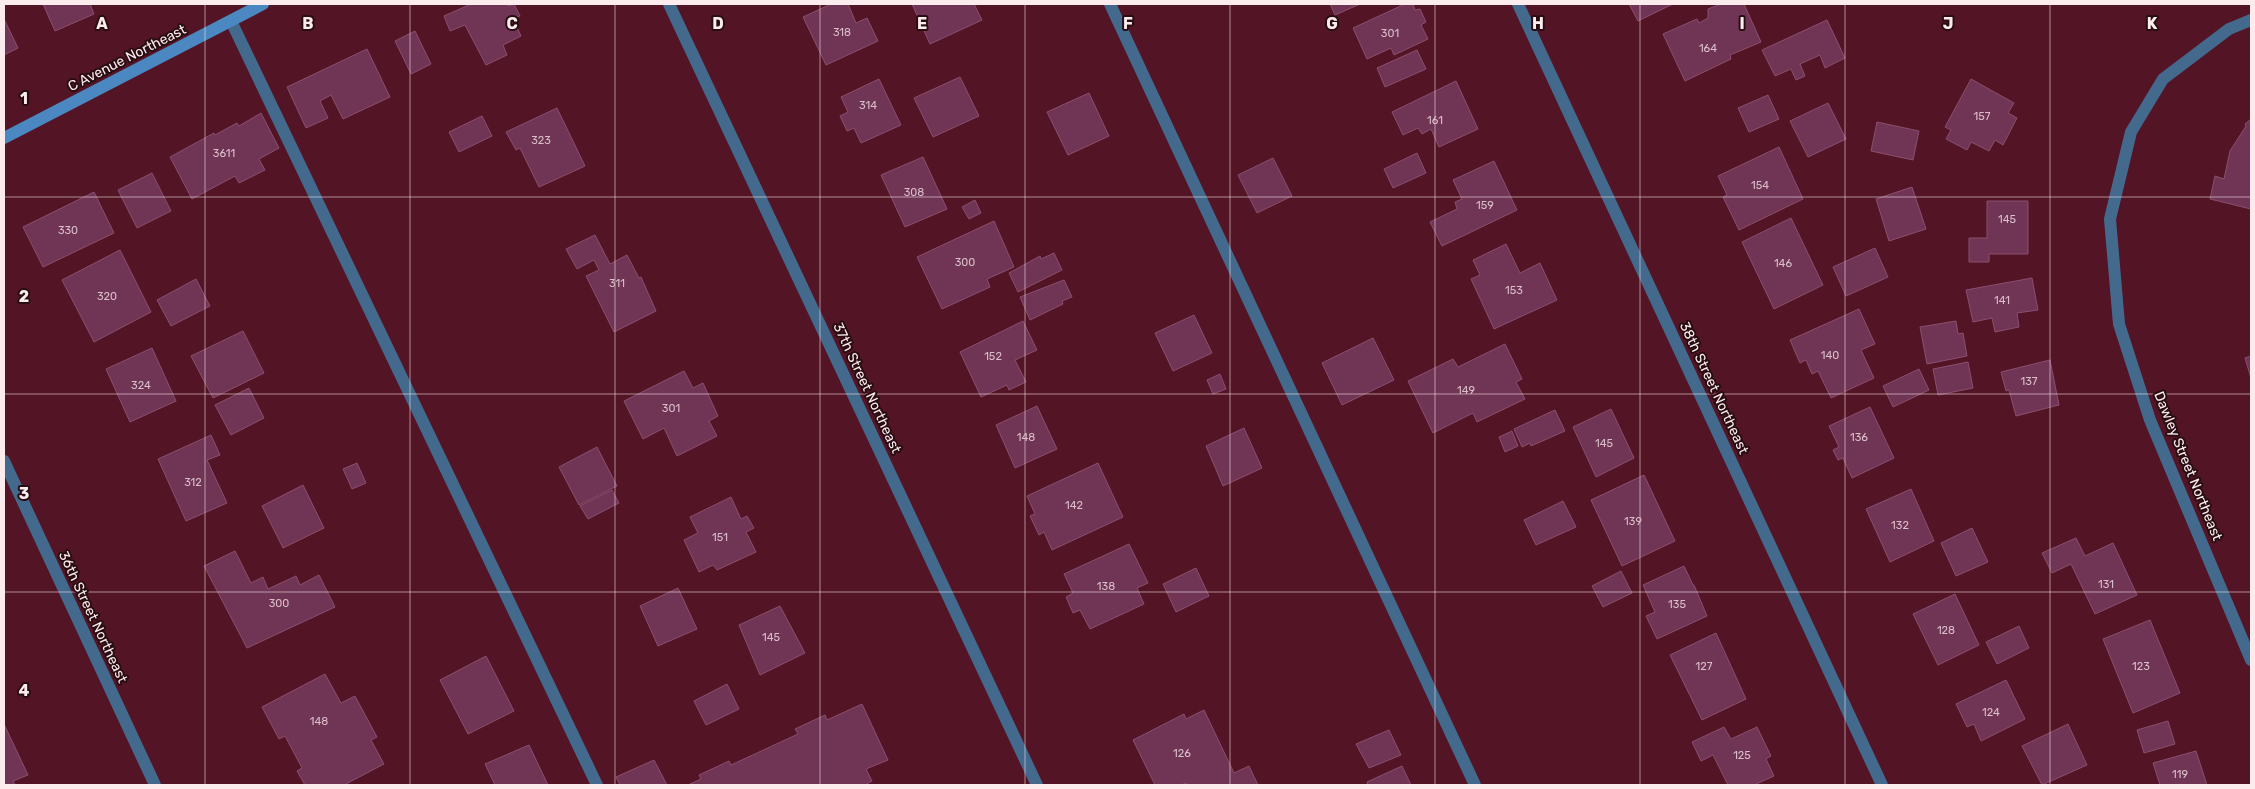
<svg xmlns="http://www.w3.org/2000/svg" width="2255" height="789" viewBox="0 0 2255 789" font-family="Rubik,sans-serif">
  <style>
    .building { fill: #703555; stroke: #8c4e6e }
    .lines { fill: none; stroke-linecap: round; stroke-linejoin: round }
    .lane { stroke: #43698d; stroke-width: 12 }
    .street { stroke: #43698d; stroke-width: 12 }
    .secondary { stroke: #4b88c1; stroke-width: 12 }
    .grid { fill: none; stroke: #fdecee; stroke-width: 1; stroke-opacity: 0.55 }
    .labels { text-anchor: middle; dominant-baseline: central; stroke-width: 4; stroke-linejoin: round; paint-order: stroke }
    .number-label { font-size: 11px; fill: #dabec8 }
    .street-label { font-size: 14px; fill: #fdecee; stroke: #280d13 }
    .grid-label { font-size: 16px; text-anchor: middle; font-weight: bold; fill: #fdecee; stroke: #280d13; stroke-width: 4; stroke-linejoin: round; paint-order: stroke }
  </style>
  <rect width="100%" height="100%" fill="#531525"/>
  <!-- building -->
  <g class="building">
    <path d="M43 4H90L94 14 55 31Z"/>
    <path d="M471 4H507L508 6 514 4 520 16 513 19 521 36 503 45 507 55 486 65 465 25 450 31 444 16Z"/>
    <path d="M831 4H848L856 23 867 18 878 41 826 65 803 17Z"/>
    <path d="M912 4H974L982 20 930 44Z"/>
    <path d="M1330 4H1360L1335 15Z"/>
    <path d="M1405 4H1413L1415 10 1420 9 1426 22 1421 25 1428 39 1394 55 1391 48 1367 59 1353 28Z"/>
    <path d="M1629 4H1673L1638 21Z"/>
    <path d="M1721 4H1744L1761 42 1730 55 1731 59 1685 81 1663 34 1697 19 1699 23 1708 18V9Z"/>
    <path d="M4 19 18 48 4 55Z"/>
    <path d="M1827 20 1845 58 1825 68 1820 55 1800 64 1805 76 1796 80 1791 69 1775 76 1762 50Z"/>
    <path d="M415 31 431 64 411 74 395 41Z"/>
    <path d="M367 49 390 97 343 119 331 95 320 101 328 118 306 128 287 87Z"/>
    <path d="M1417 50 1426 69 1385 87 1377 68Z"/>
    <path d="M960 77 979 116 933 137 914 98Z"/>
    <path d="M879 79 901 125 861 143 854 128 847 131 840 116 848 112 841 97Z"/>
    <path d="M1971 79 2014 103 2008 113 2017 118 2003 145 1995 140 1989 151 1971 142 1967 150 1946 139 1951 130 1945 127Z"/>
    <path d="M1456 81 1478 129 1439 147 1431 129 1422 134 1418 128 1403 135 1392 112Z"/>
    <path d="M1089 93 1109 136 1068 155 1047 112Z"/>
    <path d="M1768 95 1779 119 1749 132 1738 108Z"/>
    <path d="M1828 103 1846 139 1808 157 1790 121Z"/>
    <path d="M557 108 585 166 539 187 520 148 516 150 506 132Z"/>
    <path d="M261 113 279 148 259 159 265 170 239 183 235 176 192 199 170 157 214 133 215 135 237 123 239 126Z"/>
    <path d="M482 116 492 136 459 152 449 132Z"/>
    <path d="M2251 119V209L2210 199 2215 176 2224 179 2230 151 2246 126 2245 124Z"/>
    <path d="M1877 122 1919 131 1913 160 1871 151Z"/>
    <path d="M1779 147 1803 199 1739 230 1723 197 1727 195 1718 176Z"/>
    <path d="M1417 153 1426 173 1393 188 1384 169Z"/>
    <path d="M923 157 947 209 905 227 881 175Z"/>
    <path d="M1273 158 1292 196 1257 213 1238 175Z"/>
    <path d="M1494 161 1517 210 1442 246 1430 222 1457 209 1455 202 1462 199 1453 180Z"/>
    <path d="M152 173 171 211 137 228 118 190Z"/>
    <path d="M1912 187 1926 229 1889 241 1876 199Z"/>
    <path d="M94 192 114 233 43 267 23 227Z"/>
    <path d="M975 200 981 213 969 219 962 207Z"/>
    <path d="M1987 201H2028V254H1989V262H1969V238H1987Z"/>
    <path d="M1791 218 1823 285 1774 309 1742 242Z"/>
    <path d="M994 221 1014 267 987 279 990 287 942 309 917 257Z"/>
    <path d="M595 235 610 264 627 255 639 278 641 277 656 311 614 332 586 276 599 270 594 260 577 269 566 249Z"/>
    <path d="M1506 244 1520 273 1540 263 1557 300 1494 329 1471 279 1480 275 1473 260Z"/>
    <path d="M1875 248 1888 277 1846 296 1833 267Z"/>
    <path d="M120 250 151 312 94 342 62 280Z"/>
    <path d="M1054 253 1062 270 1018 292 1009 273 1040 256 1041 259Z"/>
    <path d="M2032 278 2038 310 2017 313 2019 327 1995 332 1992 318 1973 322 1966 290Z"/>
    <path d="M196 279 210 306 171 326 157 300Z"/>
    <path d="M1064 280 1072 297 1062 301 1063 304 1030 320 1020 297Z"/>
    <path d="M1859 309 1875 344 1861 350 1874 378 1831 398 1818 371 1812 374 1806 360 1800 363 1790 340Z"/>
    <path d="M1194 315 1212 353 1173 371 1155 333Z"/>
    <path d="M1023 321 1037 350 1015 360 1026 382 1009 390 1007 385 981 397 960 352Z"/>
    <path d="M1956 321 1958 334 1963 333 1967 356 1927 364 1920 327Z"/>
    <path d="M243 331 264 373 213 398 191 356Z"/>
    <path d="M1373 338 1394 380 1342 405 1322 363Z"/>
    <path d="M1505 344 1522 379 1516 382 1525 399 1477 422 1473 413 1433 433 1408 381 1453 359 1458 367Z"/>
    <path d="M152 348 176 401 130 422 106 369Z"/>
    <path d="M2251 356V378L2245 358Z"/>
    <path d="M2050 360 2059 405 2016 416 2009 390 2006 391 2001 372Z"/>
    <path d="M1968 362 1973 388 1938 395 1933 369Z"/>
    <path d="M1919 369 1929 390 1893 407 1883 386Z"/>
    <path d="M684 371 693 388 703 383 718 416 709 421 717 436 677 456 664 428 643 439 624 401Z"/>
    <path d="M1220 374 1226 389 1213 394 1207 380Z"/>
    <path d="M249 388 264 418 231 435 215 405Z"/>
    <path d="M1037 406 1057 449 1015 468 996 425Z"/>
    <path d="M1870 407 1894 458 1852 478 1843 458 1838 460 1833 450 1839 447 1829 426Z"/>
    <path d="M1611 409 1634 458 1596 477 1573 427Z"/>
    <path d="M1555 410 1565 431 1531 446 1530 443 1522 447 1514 429Z"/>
    <path d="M1244 428 1262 468 1223 486 1206 446Z"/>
    <path d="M1512 431 1518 446 1505 452 1499 437Z"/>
    <path d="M211 435 220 455 207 460 227 503 186 521 158 459Z"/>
    <path d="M597 447 617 486 579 505 559 467Z"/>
    <path d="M357 463 366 483 352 489 343 469Z"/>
    <path d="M1098 463 1123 517 1052 550 1044 532 1039 535 1030 516 1035 514 1027 496Z"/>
    <path d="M1644 475 1675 541 1622 566 1591 500Z"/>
    <path d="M303 485 324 528 283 548 262 506Z"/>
    <path d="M1911 489 1934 541 1890 562 1866 509Z"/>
    <path d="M612 490 619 503 588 519 580 506Z"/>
    <path d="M731 497 741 519 747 516 754 528 746 532 756 552 717 570 713 565 699 572 684 540 698 533 690 517Z"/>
    <path d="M1563 501 1576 527 1536 545 1524 520Z"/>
    <path d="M1972 528 1988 562 1956 576 1941 543Z"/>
    <path d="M2076 538 2085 556 2113 543 2137 595 2095 614 2071 564 2052 573 2042 553Z"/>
    <path d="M1129 544 1148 583 1137 588 1144 604 1090 629 1080 610 1073 613 1066 597 1073 593 1064 574Z"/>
    <path d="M235 551 251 583 263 577 268 589 296 576 300 585 319 575 335 607 247 648 204 566Z"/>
    <path d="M1684 566 1693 585H1694L1707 616 1657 639 1646 616 1655 612 1643 585Z"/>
    <path d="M1196 568 1209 596 1176 612 1163 584Z"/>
    <path d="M1621 571 1632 593 1603 607 1592 586Z"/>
    <path d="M678 588 697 629 658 646 640 606Z"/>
    <path d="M1955 594 1979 645 1938 665 1913 614Z"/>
    <path d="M780 606 805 653 760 675 739 625Z"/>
    <path d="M2150 620 2180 693 2133 713 2103 639Z"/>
    <path d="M2019 626 2029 648 1997 664 1986 642Z"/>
    <path d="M1716 633 1746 699 1702 720 1670 655Z"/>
    <path d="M486 656 514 711 468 734 440 680Z"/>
    <path d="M325 674 341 703 355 696 377 737 371 740 384 764 344 785H305L297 771 302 768 285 736 279 739 262 707Z"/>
    <path d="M2006 680 2025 719 1981 741 1974 724 1967 727 1956 704Z"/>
    <path d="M727 684 739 709 706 725 694 701Z"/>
    <path d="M862 704 888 760 866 769 872 781 865 785H688L701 779 699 775 729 761 731 765 798 734 795 729 825 715 827 720Z"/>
    <path d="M1204 710 1234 773 1249 766 1258 785H1188L1186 783 1181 785H1155L1133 740 1184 714 1186 719Z"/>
    <path d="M2168 721 2175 744 2144 753 2137 730Z"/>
    <path d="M4 724 28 775 13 781 15 785H4Z"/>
    <path d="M2068 724 2087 765 2042 785 2022 746Z"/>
    <path d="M1724 727 1731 739 1757 727 1771 756 1766 759 1774 776 1754 785H1728L1713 755 1701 761 1692 742Z"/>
    <path d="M1389 730 1401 755 1369 768 1356 744Z"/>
    <path d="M529 745 548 785H495L485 764Z"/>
    <path d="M2196 751 2207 785H2160L2153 763Z"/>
    <path d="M654 760 667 785H620L616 777Z"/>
    <path d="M1402 766 1411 785H1368L1367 782Z"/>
  </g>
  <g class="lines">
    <!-- lane -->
    <g class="lane">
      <path d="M1110 4 1475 785"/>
      <path d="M231 21 597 785"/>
    </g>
    <!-- street -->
    <g class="street">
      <path d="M669 4 1037 785"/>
      <path d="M1518 4 1882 785"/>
      <path d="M2251 20 2229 29 2163 79 2131 132 2110 219 2119 324 2150 420 2251 660"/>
      <path d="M4 461 155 785"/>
    </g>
    <!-- secondary -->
    <path class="secondary" d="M4 138 263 4"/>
  </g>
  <!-- grid -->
  <path class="grid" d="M205 4V785M410 4V785M615 4V785M820 4V785M1025 4V785M1230 4V785M1435 4V785M1640 4V785M1845 4V785M2050 4V785M4 197H2251M4 394H2251M4 592H2251"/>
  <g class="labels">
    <!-- number labels -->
    <g class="number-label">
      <text x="842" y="32">318</text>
      <text x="1390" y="33">301</text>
      <text x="1708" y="48">164</text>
      <text x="868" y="105">314</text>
      <text x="1982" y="116">157</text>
      <text x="1435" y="120">161</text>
      <text x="541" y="140">323</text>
      <text x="224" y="153">3611</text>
      <text x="1760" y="185">154</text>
      <text x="914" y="192">308</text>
      <text x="1485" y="205">159</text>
      <text x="2007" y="219">145</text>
      <text x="68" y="230">330</text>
      <text x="965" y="262">300</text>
      <text x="1783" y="263">146</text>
      <text x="617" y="283">311</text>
      <text x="1514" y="290">153</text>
      <text x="107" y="296">320</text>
      <text x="2002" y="300">141</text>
      <text x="1830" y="355">140</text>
      <text x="993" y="356">152</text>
      <text x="2029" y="381">137</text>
      <text x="141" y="385">324</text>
      <text x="1466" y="390">149</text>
      <text x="671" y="408">301</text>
      <text x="1026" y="437">148</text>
      <text x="1859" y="437">136</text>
      <text x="1604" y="443">145</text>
      <text x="193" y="482">312</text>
      <text x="1074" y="505">142</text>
      <text x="1633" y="521">139</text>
      <text x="1900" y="525">132</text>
      <text x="720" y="537">151</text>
      <text x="2106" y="584">131</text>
      <text x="1106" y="586">138</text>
      <text x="279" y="603">300</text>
      <text x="1677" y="604">135</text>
      <text x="1946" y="630">128</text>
      <text x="771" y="637">145</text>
      <text x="1704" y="666">127</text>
      <text x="2141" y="666">123</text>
      <text x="1991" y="712">124</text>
      <text x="319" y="721">148</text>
      <text x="1182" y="753">126</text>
      <text x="1742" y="755">125</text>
      <text x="2180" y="774">119</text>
    </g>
    <!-- street labels -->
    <g class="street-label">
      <text transform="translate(127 58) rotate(-27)">C Avenue Northeast</text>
      <text transform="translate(867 388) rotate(65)">37th Street Northeast</text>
      <text transform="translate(1714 388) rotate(65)">38th Street Northeast</text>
      <text transform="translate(2188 466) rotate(68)">Dawley Street Northeast</text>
      <text transform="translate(93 617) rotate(65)">36th Street Northeast</text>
    </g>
  </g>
  <g class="grid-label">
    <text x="102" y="29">A</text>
    <text x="308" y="29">B</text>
    <text x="512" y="29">C</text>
    <text x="718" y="29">D</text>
    <text x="922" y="29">E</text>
    <text x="1128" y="29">F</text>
    <text x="1332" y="29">G</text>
    <text x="1538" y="29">H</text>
    <text x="1742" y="29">I</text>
    <text x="1948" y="29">J</text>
    <text x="2152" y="29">K</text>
    <text x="24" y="104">1</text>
    <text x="24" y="302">2</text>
    <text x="24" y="499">3</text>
    <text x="24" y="696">4</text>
  </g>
  <!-- border -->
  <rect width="2255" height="789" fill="none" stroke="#fdecee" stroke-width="10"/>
</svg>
